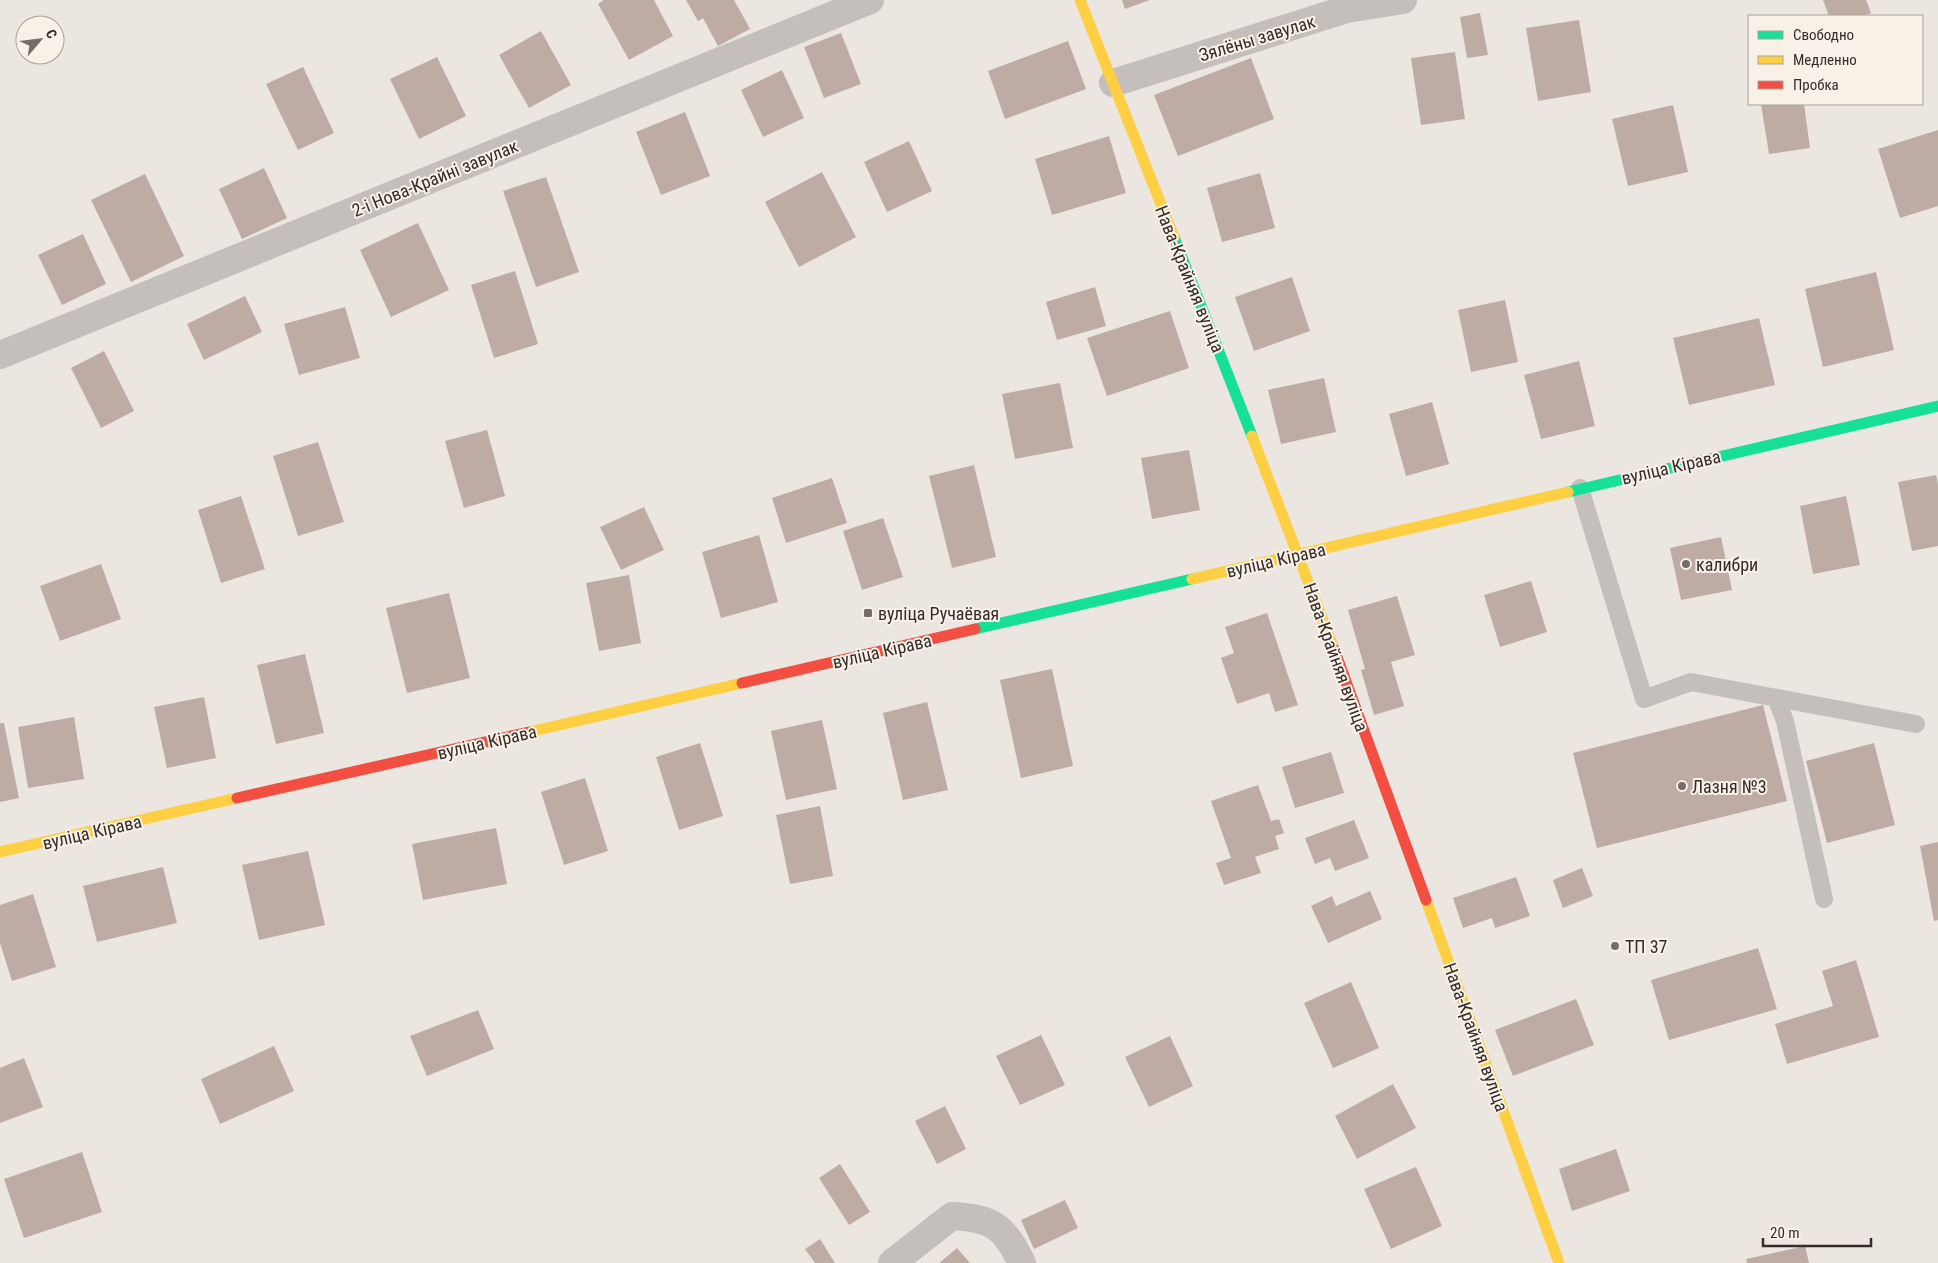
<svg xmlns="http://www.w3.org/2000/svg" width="1938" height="1263" viewBox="0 0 1938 1263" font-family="'Roboto Condensed',sans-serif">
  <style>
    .building { fill: #beaca4 }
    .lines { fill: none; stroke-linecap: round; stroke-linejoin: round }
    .lane { stroke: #c4bfba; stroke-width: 18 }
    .street { stroke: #c4bfba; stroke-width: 28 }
    .fast { stroke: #16e098; stroke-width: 11 }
    .slow { stroke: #ffcf43; stroke-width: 11 }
    .jam { stroke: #f24e42; stroke-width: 11 }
    .poi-dot { fill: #746d68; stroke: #f8f1e8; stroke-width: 2 }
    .labels { text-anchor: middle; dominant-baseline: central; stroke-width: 4; stroke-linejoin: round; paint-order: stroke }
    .street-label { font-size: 18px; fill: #342c28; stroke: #f8f1e8 }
    .poi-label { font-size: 18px; fill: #342c28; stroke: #f8f1e8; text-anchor: start }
  </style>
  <rect width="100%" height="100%" fill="#ece6e0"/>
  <!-- building -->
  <g class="building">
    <path d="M604 0H654L673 36 629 60 598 4Z"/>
    <path d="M686 0H734L750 29 718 46 703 18 698 21Z"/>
    <path d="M1122 0H1150L1125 9Z"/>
    <path d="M1823 0H1866L1871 13 1863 16H1829Z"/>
    <path d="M1480 13 1488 55 1467 58 1460 17Z"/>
    <path d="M1579 20 1591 92 1538 101 1526 28Z"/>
    <path d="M541 31 571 85 529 108 499 55Z"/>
    <path d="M841 33 861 84 824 98 804 47Z"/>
    <path d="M1068 41 1086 89 1005 119 988 71Z"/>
    <path d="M1455 52 1465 119 1421 125 1411 58Z"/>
    <path d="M437 57 466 116 419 139 390 79Z"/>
    <path d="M1251 58 1274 119 1178 156 1154 95Z"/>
    <path d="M303 67 334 133 298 150 266 84Z"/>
    <path d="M782 70 804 118 763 137 741 90Z"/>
    <path d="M1761 104H1804L1810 148 1769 154Z"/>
    <path d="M1673 105 1688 172 1628 186 1612 119Z"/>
    <path d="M685 112 710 176 661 195 636 132Z"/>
    <path d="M1938 130V206L1900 218 1878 149Z"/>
    <path d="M1109 136 1126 193 1052 215 1035 159Z"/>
    <path d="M909 141 932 191 887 212 864 162Z"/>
    <path d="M264 168 287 218 242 239 219 189Z"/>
    <path d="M822 172 856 237 799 267 765 202Z"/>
    <path d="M1260 173 1275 228 1222 242 1207 188Z"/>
    <path d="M145 174 184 256 131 282 91 200Z"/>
    <path d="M546 177 579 272 536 287 503 191Z"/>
    <path d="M418 223 449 290 391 317 360 250Z"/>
    <path d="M83 234 106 284 62 305 38 255Z"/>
    <path d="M515 271 538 344 494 358 471 285Z"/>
    <path d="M1876 272 1894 350 1823 367 1805 289Z"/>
    <path d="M1292 277 1310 331 1254 351 1235 297Z"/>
    <path d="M1095 287 1106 326 1057 340 1046 302Z"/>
    <path d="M245 296 262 332 204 360 187 324Z"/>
    <path d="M1505 300 1518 362 1471 372 1458 310Z"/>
    <path d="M345 307 360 358 299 375 284 324Z"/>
    <path d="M1170 311 1189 368 1107 396 1087 338Z"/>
    <path d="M1759 318 1775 385 1689 405 1673 338Z"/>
    <path d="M104 351 134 411 101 428 71 368Z"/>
    <path d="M1579 361 1595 426 1541 439 1524 375Z"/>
    <path d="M1324 378 1336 432 1281 444 1268 390Z"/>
    <path d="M1060 383 1073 448 1015 459 1002 394Z"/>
    <path d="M1432 402 1449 464 1406 476 1389 414Z"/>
    <path d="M487 430 505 496 464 508 445 441Z"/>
    <path d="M318 442 344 522 298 536 273 456Z"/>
    <path d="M1189 450 1200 510 1152 519 1141 458Z"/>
    <path d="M974 465 996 557 952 568 929 476Z"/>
    <path d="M1936 475 1938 484V546L1912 551 1898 482Z"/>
    <path d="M832 478 847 523 786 543 772 498Z"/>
    <path d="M241 496 265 569 221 583 198 510Z"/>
    <path d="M1846 496 1860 565 1813 574 1800 506Z"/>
    <path d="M644 507 664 550 621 570 600 527Z"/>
    <path d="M883 518 903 577 862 590 843 531Z"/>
    <path d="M759 535 778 602 721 618 702 552Z"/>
    <path d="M1721 537 1732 590 1681 600 1670 548Z"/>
    <path d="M101 564 121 619 60 641 40 586Z"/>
    <path d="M629 575 641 643 599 651 586 583Z"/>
    <path d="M1531 581 1547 632 1500 647 1484 595Z"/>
    <path d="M449 593 470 678 407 693 386 608Z"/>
    <path d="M1397 596 1415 655 1391 662 1404 706 1374 715 1361 670 1365 669 1348 610Z"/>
    <path d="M1267 613 1298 705 1275 712 1269 693 1237 704 1221 658 1234 653 1225 627Z"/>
    <path d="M305 654 324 733 276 744 257 665Z"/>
    <path d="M1052 669 1073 766 1021 778 1000 680Z"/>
    <path d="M204 697 216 758 167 768 154 707Z"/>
    <path d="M927 702 948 790 903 800 883 713Z"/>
    <path d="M1763 705 1787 801 1597 848 1573 753Z"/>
    <path d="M74 717 84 779 28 788 18 727Z"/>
    <path d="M822 720 837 789 786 800 771 731Z"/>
    <path d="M0 723H4L19 798 0 802Z"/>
    <path d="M700 743 723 816 679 830 656 757Z"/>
    <path d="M1874 743 1895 825 1827 843 1806 761Z"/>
    <path d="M1331 752 1344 793 1295 808 1282 767Z"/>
    <path d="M585 778 608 851 564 865 541 792Z"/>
    <path d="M1258 785 1271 821 1279 819 1284 833 1275 836 1279 849 1255 857 1261 873 1224 885 1216 863 1231 858 1211 801Z"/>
    <path d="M820 806 833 876 790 884 776 815Z"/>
    <path d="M1354 820 1369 858 1335 871 1330 858 1315 864 1305 838Z"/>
    <path d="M496 828 507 884 423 900 412 844Z"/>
    <path d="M1938 842V920L1934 921 1920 846Z"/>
    <path d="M308 851 325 925 259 940 242 865Z"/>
    <path d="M163 867 177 923 97 942 83 886Z"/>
    <path d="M1582 868 1593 896 1563 908 1553 880Z"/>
    <path d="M1516 877 1530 916 1495 928 1492 918 1463 928 1453 898Z"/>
    <path d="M1370 891 1382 919 1328 943 1311 906 1332 896 1336 906Z"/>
    <path d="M33 894 56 967 12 981 0 943V905Z"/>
    <path d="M1758 948 1777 1009 1669 1040 1651 980Z"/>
    <path d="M1856 960 1879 1037 1787 1064 1775 1024 1833 1006 1822 971Z"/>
    <path d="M1351 982 1379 1048 1333 1068 1304 1003Z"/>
    <path d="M1576 999 1594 1045 1513 1076 1495 1030Z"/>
    <path d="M478 1010 494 1049 427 1076 410 1036Z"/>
    <path d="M1041 1035 1065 1085 1020 1105 996 1056Z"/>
    <path d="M1170 1036 1193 1086 1149 1107 1125 1057Z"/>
    <path d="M274 1046 294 1091 220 1124 201 1079Z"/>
    <path d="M24 1058 43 1107 0 1123V1068Z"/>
    <path d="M1393 1084 1416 1128 1357 1159 1335 1116Z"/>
    <path d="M945 1106 966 1149 937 1164 915 1121Z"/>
    <path d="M1616 1149 1630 1191 1572 1211 1559 1169Z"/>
    <path d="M82 1152 102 1212 24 1238 4 1179Z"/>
    <path d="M840 1164 870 1212 849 1225 819 1178Z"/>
    <path d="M1416 1167 1442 1226 1391 1249 1364 1189Z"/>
    <path d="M1065 1200 1078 1228 1034 1249 1021 1220Z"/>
    <path d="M820 1239 835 1263H815L805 1249Z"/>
    <path d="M1805 1246 1809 1263H1747L1746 1259Z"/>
    <path d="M957 1248 970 1263H939Z"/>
  </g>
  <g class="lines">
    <!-- lane -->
    <g class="lane">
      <path d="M1580 488 1644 699 1691 682 1916 724"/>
      <path d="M1776 698 1785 721 1824 899"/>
    </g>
    <!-- street -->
    <g class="street">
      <path d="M1113 83 1347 9 1403 0"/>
      <path d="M0 355 870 0"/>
      <path d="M892 1263 952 1216C992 1218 1004 1226 1022 1263"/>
    </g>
    <!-- fast -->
    <g class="fast">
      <path d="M1174 237 1252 436"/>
      <path d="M1568 492 1938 406"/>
      <path d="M975 629 1192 579"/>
    </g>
    <!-- slow -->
    <g class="slow">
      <path d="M1080 0 1174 237"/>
      <path d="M1252 436 1334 649"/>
      <path d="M1192 579 1568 492"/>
      <path d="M529 732 742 683"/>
      <path d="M0 852 237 798"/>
      <path d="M1426 900 1559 1263"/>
    </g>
    <!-- jam -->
    <g class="jam">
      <path d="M1334 649 1426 900"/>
      <path d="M742 683 975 629"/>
      <path d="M237 798 529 732"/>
    </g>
  </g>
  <!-- markers -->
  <g class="poi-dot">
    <circle cx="1686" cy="564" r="5"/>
    <rect x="863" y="608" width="10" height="10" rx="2.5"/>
    <circle cx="1682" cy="786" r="5"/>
    <circle cx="1615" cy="946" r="5"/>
  </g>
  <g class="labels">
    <!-- street labels -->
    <g class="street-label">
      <text transform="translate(1257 38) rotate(-17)">Зялёны завулак</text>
      <text transform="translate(435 178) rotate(-22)">2-і Нова-Крайні завулак</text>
      <text transform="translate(1190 279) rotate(68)">Нава-Крайняя вуліца</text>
      <text transform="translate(1671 467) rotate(-13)">вуліца Кірава</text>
      <text transform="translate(1276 560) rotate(-13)">вуліца Кірава</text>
      <text transform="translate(882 651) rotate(-13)">вуліца Кірава</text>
      <text transform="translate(1336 657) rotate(70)">Нава-Крайняя вуліца</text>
      <text transform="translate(487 742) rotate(-13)">вуліца Кірава</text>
      <text transform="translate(92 832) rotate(-13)">вуліца Кірава</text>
      <text transform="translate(1476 1037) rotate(70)">Нава-Крайняя вуліца</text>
    </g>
    <!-- poi labels -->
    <g class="poi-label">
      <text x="1696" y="564">калибри</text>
      <text x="878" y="613">вуліца Ручаёвая</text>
      <text x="1692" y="786">Лазня №3</text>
      <text x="1625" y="946">ТП 37</text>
    </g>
  </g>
  <!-- legend -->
  <rect x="1748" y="15" width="175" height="90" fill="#f8f1e8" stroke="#aaa29b"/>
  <rect x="1758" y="31" width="25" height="8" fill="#16e098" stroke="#aaa29b"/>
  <text x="1793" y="40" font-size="15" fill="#342c28">Свободно</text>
  <rect x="1758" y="56" width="25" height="8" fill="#ffcf43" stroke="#aaa29b"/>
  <text x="1793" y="65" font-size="15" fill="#342c28">Медленно</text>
  <rect x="1758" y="81" width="25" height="8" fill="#f24e42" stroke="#aaa29b"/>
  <text x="1793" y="90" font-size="15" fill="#342c28">Пробка</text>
  <!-- north arrow -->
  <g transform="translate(40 40) rotate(62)"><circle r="24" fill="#f8f1e8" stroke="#aaa29b"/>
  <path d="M0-4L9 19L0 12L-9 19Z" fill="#746d68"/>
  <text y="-8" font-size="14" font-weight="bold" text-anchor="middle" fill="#342c28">С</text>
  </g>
  <!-- scale -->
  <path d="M1763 1238v8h108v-8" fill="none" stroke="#342c28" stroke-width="2.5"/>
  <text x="1770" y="1238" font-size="15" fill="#342c28" stroke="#f8f1e8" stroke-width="4" paint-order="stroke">20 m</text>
</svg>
